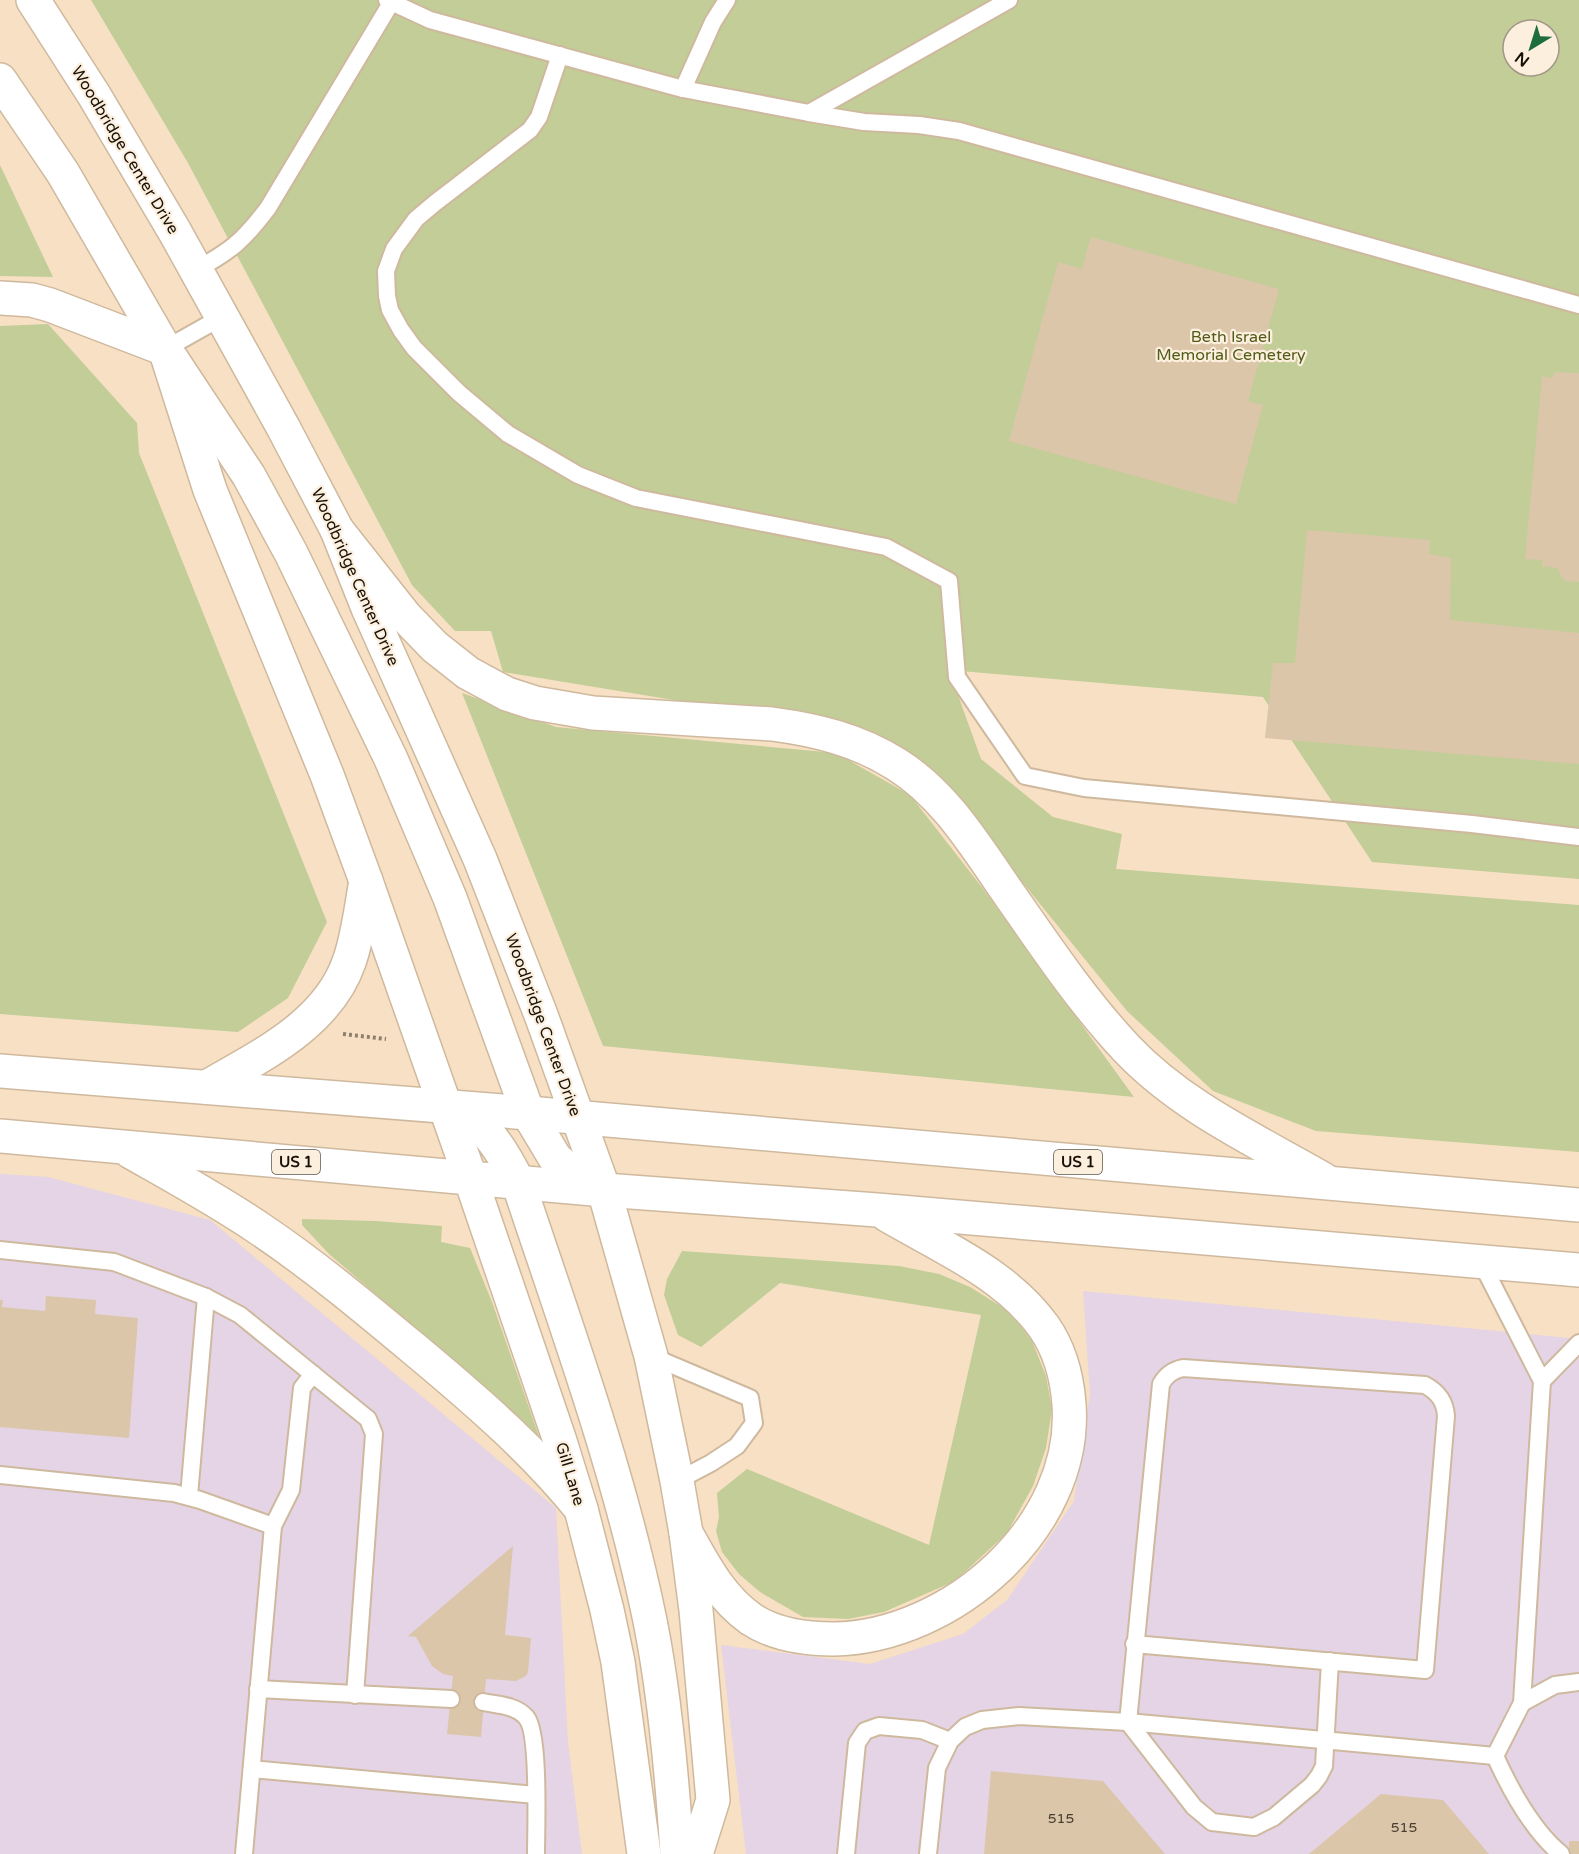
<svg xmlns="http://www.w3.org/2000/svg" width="1579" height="1854" viewBox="0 0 1579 1854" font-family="'Varela Round',sans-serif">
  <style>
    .commercial { fill: #e4d4e6 }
    .green { fill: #c2cd98; fill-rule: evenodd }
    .building { fill: #dbc6a9 }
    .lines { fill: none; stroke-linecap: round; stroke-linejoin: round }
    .service-casing { stroke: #cfb99e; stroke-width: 20 }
    .tertiary-casing { stroke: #cfb99e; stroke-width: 36 }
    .trunk-casing { stroke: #cfb99e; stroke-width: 36 }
    .path { stroke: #8f806c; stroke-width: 4; stroke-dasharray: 3 3; stroke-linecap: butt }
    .service { stroke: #fff; stroke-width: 16 }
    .tertiary { stroke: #fff; stroke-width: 33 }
    .trunk { stroke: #fff; stroke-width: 33 }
    .labels { text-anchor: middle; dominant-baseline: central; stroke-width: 4.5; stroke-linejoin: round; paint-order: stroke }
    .number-label { font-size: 14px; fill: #493e30 }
    .shield { fill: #fdefde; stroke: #5d5448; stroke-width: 1.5 }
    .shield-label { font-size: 15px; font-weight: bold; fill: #181107 }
    .street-label { font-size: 16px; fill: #181107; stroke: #fdefde }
    .park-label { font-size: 16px; fill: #515c1a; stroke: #fdefde }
  </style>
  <rect width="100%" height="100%" fill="#f7e0c4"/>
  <!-- commercial -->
  <g class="commercial">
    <path d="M0 1174 48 1177 210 1220 556 1508 568 1743 582 1854H0Z"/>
    <path d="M1083 1291 1579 1339V1854H746L721 1645 870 1664 963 1634 1007 1600 1074 1501 1090 1394Z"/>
  </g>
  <!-- green -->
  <g class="green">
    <path d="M91 0H1579V879L1372 862 1263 697 949 670 981 759 1053 817 1122 834 1116 869 1579 905V1152L1316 1131 1213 1091 1127 1011 935 775 867 729 791 710 704 705 503 672 491 631H455L412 585 188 163ZM1513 30H1549V66H1513Z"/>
    <path d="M0 165 53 277 0 276Z"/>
    <path d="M48 324 137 423 139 453 327 922 288 998 238 1032 0 1014V326Z"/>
    <path d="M462 693 556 727 836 753 910 795 984 890 1134 1097 603 1046Z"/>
    <path d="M302 1219 375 1221 442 1226 441 1242 470 1248 492 1302 541 1442 497 1398 329 1254 302 1225Z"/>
    <path d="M682 1251 899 1266 939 1274 970 1287 1010 1312 1032 1341 1046 1376 1052 1409 1046 1448 1033 1486 1007 1533 955 1581 884 1612 848 1619 803 1617 760 1592 739 1574 722 1552 716 1531 719 1517 717 1493 747 1469 929 1545 981 1315 780 1283 701 1347 678 1335 664 1295 667 1279Z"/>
  </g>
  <!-- building -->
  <g class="building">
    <path d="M1091 237 1279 289 1248 401 1263 405 1236 504 1009 441 1058 262 1082 269Z"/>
    <path d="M1556 372 1579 373V582L1566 581 1561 577 1558 568 1542 566 1543 560 1525 559 1542 376 1551 378Z"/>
    <path d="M1307 530 1430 540 1429 554 1451 558 1450 620 1579 633V764L1265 738 1273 663H1295Z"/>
    <path d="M46 1296 96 1300 95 1314 138 1318 129 1438 0 1427V1300H3L2 1307 45 1311Z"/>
    <path d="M513 1546 505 1635 531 1638 528 1672 526 1676 516 1681 486 1679 481 1737 447 1734 453 1676 443 1674 432 1666 416 1637 408 1636Z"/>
    <path d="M991 1771 1103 1781 1165 1854H984Z"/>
    <path d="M1381 1794 1443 1800 1489 1854H1309Z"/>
    <rect x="1569" y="1841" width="10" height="13"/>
  </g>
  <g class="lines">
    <!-- service casing -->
    <g class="service-casing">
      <g id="service">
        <path d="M387 0 430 20 683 89 809 113 864 122 919 125 959 131 1579 305"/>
        <path d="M560 55 539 117 530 130 435 203 416 219 394 249 386 271 387 296 390 310 401 330 414 348 459 393 508 434 578 475 636 498 886 547 949 581 957 677 1025 776 1084 788 1472 824 1579 837"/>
        <path d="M683 89 713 22 727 0"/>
        <path d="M809 113 1009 0"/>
        <path d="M196 270C232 250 243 241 268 208L391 3"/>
        <path d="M165 349 222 317"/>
        <path d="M0 1250 114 1262 206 1297 240 1315 368 1419 374 1434 355 1695"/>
        <path d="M1481 1262 1542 1381 1522 1703 1495 1756"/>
        <path d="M651 1356 750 1398 754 1423 737 1446 711 1463 677 1481"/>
        <path d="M1542 1381 1579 1343"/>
        <path d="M0 1475 174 1493 200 1500 273 1526 244 1854"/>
        <path d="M189 1496 206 1297"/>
        <path d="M273 1526 291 1490 302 1388 313 1374"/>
        <path d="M1134 1644C1231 1653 1328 1661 1425 1670L1446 1416C1445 1401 1438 1392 1425 1385L1183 1368C1173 1370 1166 1375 1161 1384L1128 1722 1194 1807 1212 1822 1254 1827 1274 1817 1312 1785 1319 1776 1324 1766 1330 1661"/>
        <path d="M258 1689 451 1699"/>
        <path d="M483 1702C498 1705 515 1705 526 1717 540 1732 536 1830 536 1854"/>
        <path d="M1522 1703 1555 1685 1579 1682"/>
        <path d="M1495 1756C1510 1789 1533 1831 1561 1854"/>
        <path d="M252 1769 536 1795"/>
        <path d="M846 1854 857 1743 865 1731 879 1726 922 1730 950 1741"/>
        <path d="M928 1854 937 1768 950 1741 965 1727 982 1720 1019 1716 1128 1722 1495 1756"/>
      </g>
    </g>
    <!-- tertiary casing -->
    <g class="tertiary-casing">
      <g id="tertiary">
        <path d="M33 0 94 95 175 232 283 427 337 530 368 608 480 859 541 1015 604 1190 651 1356 677 1481 686 1533 696 1610 713 1800 696 1854"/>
        <path d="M0 80 63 173 165 349 210 490 327 775 366 881 470 1177 559 1438 581 1509 607 1610 618 1662 644 1854"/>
      </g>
    </g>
    <!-- trunk casing -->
    <g class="trunk-casing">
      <g id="trunk">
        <path d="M0 298 32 300 50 305 165 349 249 476 291 553 391 759 450 898 528 1113 555 1158 579 1180 596 1188"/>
        <path d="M337 530 405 616 435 647 468 673 507 694 535 703 593 713 772 724C817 730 858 740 896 764 946 795 976 847 1009 894 1046 947 1082 1001 1127 1049 1181 1106 1255 1140 1323 1179"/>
        <path d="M0 1071 528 1113 1579 1205"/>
        <path d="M207 1087C260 1056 327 1025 349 962 358 937 361 908 366 881"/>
        <path d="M451 1108C484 1119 503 1152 518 1182 564 1321 615 1459 646 1602 664 1682 672 1773 677 1854"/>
        <path d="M0 1136 604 1190 877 1210 1579 1270"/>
        <path d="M131 1152C175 1177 219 1201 260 1229 318 1268 371 1313 425 1358 481 1405 535 1452 581 1509"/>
        <path d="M686 1533C704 1565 720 1597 751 1619 775 1635 806 1639 834 1639 951 1637 1078 1527 1069 1404 1067 1377 1060 1350 1044 1327 1006 1274 942 1247 887 1215"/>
      </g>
    </g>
    <!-- path -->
    <path class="path" d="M343 1034 386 1039"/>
    <!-- service -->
    <use href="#service" class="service"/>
    <!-- tertiary -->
    <use href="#tertiary" class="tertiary"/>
    <!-- trunk -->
    <use href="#trunk" class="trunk"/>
  </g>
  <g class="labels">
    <!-- number labels -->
    <g class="number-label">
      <text x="1061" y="1818">515</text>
      <text x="1404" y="1827">515</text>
    </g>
    <!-- shield labels -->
    <g class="shield">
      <rect x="272" y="1150" width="48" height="24" rx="4.5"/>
      <rect x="1054" y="1150" width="48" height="24" rx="4.5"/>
    </g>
    <g class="shield-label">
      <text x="296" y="1162">US 1</text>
      <text x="1078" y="1162">US 1</text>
    </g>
    <!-- street labels -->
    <g class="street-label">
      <text transform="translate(125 150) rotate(59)">Woodbridge Center Drive</text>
      <text transform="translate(355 577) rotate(66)">Woodbridge Center Drive</text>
      <text transform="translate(543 1025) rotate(70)">Woodbridge Center Drive</text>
      <text transform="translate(570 1474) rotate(73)">Gill Lane</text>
    </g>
    <!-- park labels -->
    <g class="park-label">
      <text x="1231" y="337">Beth Israel<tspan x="1231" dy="18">Memorial Cemetery</tspan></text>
    </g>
  </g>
  <!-- north arrow -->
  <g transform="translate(1531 48) rotate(218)"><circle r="28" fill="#fdefde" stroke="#a19688" stroke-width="1.5"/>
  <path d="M0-4.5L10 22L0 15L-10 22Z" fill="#1e6d3d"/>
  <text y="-9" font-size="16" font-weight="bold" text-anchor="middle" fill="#181107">N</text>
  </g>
</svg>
